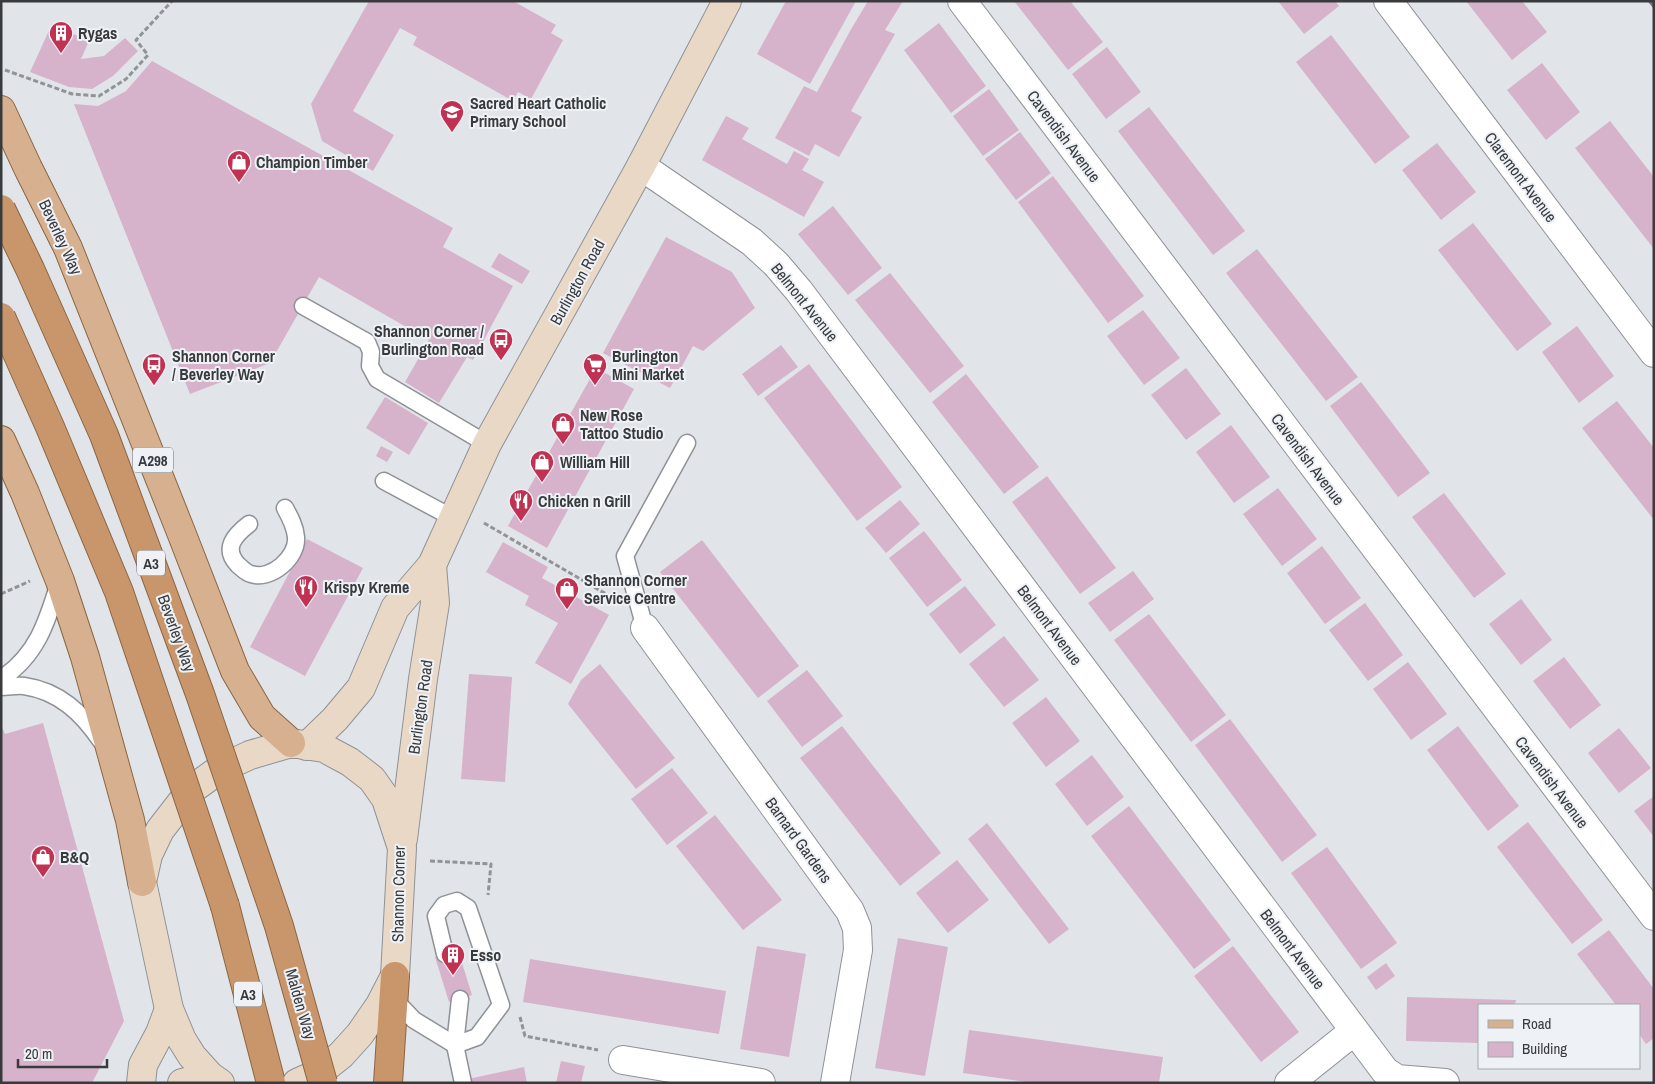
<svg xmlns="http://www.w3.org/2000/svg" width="1655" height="1084" viewBox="0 0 1655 1084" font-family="'Archivo Narrow',sans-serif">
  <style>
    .building { fill: #d7b2cb }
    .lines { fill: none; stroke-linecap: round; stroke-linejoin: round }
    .service-casing { stroke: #8e9296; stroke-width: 19 }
    .minor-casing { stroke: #8e9296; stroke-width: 30 }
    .tertiary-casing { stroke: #8e9296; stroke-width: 30 }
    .secondary-casing { stroke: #8e9296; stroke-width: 30 }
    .primary-casing { stroke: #8c6541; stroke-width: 30 }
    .trunk-casing { stroke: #8c6541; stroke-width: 30 }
    .path { stroke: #909397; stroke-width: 3; stroke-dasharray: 5 2.5; stroke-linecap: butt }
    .service { stroke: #fff; stroke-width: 16 }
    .minor { stroke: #fff; stroke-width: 28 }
    .tertiary { stroke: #fff; stroke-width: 28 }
    .secondary { stroke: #ead8c7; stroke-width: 28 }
    .primary { stroke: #d6b08f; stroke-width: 28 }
    .trunk { stroke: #c8966a; stroke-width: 28 }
    .rail { stroke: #727477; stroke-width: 4 }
    .trunk-bridge-casing { stroke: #8c6541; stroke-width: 30; stroke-linecap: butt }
    .trunk-bridge { stroke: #c8966a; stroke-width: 28 }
    .labels { text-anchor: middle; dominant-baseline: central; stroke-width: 4; stroke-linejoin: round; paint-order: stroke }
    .shield { fill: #eef2f7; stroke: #6f7174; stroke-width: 1 }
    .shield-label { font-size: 15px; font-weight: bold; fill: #383a3c }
    .poi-label { font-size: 16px; font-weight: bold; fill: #383a3c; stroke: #eef2f7; text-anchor: start }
    .street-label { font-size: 16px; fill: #383a3c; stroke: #eef2f7 }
  </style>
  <rect width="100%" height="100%" fill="#e1e5ea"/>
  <!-- building -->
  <g class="building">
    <path d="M369 1H513L556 25 551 33 563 40 531 99 518 92 513 101 413 45 417 37 400 28 353 111 394 135 373 171 322 141 311 104Z"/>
    <path d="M786 1H856L810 84 757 54Z"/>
    <path d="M868 1H903L885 30 895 34 851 111 862 117 839 157 815 144 809 156 775 138 804 86 817 92 850 31Z"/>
    <path d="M1014 1H1070L1103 42 1068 70Z"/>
    <path d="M1278 1H1335L1339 6 1304 34Z"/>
    <path d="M1466 1H1522L1547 32 1512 60Z"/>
    <path d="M939 23 986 86 951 113 904 50Z"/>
    <path d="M52 24 89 41 81 59 104 56 125 38 138 51 113 76 92 89 69 87 30 72Z"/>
    <path d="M1331 35 1410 137 1375 164 1296 62Z"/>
    <path d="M1107 47 1141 92 1106 119 1072 74Z"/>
    <path d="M152 61 453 228 443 247 513 286 473 360 467 357 439 403 405 382 429 340 319 277 270 363 190 394 74 104 98 106 126 91Z"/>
    <path d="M1542 63 1580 112 1546 140 1507 90Z"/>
    <path d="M989 89 1019 130 983 156 953 116Z"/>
    <path d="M1149 107 1245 231 1213 255 1118 131Z"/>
    <path d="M726 116 749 128 742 139 787 164 794 151 809 159 802 170 824 182 804 217 702 160Z"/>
    <path d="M1610 121 1654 177V249L1575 148Z"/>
    <path d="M1020 132 1051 173 1016 200 985 159Z"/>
    <path d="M1437 143 1476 192 1441 220 1402 170Z"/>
    <path d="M1053 176 1144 296 1108 323 1018 202Z"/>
    <path d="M833 206 882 268 848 295 798 234Z"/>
    <path d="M1473 223 1552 324 1517 351 1438 250Z"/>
    <path d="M666 237 732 272 755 308 703 351 693 346 670 388 603 353Z"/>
    <path d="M1257 249 1358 377 1326 401 1226 273Z"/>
    <path d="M499 253 530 271 522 284 491 267Z"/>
    <path d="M890 273 964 366 930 393 855 300Z"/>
    <path d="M1143 310 1180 358 1144 385 1107 336Z"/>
    <path d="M1577 326 1614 376 1579 403 1542 352Z"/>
    <path d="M781 345 798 367 758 396 742 374Z"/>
    <path d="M809 364 902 487 857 521 764 398Z"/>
    <path d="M596 368 634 389 547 548 508 526Z"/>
    <path d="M1186 368 1221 414 1186 440 1151 395Z"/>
    <path d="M966 374 1039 467 1004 494 932 402Z"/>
    <path d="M1361 382 1430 473 1398 497 1330 406Z"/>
    <path d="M385 397 428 423 409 455 366 428Z"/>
    <path d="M1617 401 1654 448V520L1582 428Z"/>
    <path d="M1231 425 1270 477 1234 503 1196 452Z"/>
    <path d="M381 446 393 452 387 462 376 456Z"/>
    <path d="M1047 476 1116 568 1080 594 1012 502Z"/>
    <path d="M1278 488 1317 539 1282 566 1243 514Z"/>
    <path d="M1444 493 1506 574 1474 598 1412 517Z"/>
    <path d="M900 500 920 524 886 553 865 528Z"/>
    <path d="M924 531 962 580 927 607 889 558Z"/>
    <path d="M307 539 363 568 305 676 250 647Z"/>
    <path d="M702 540 799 666 758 698 660 572Z"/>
    <path d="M503 542 548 567 542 578 609 615 571 684 535 663 558 623 525 605 529 596 486 572Z"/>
    <path d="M1322 546 1361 598 1325 624 1287 573Z"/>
    <path d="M1133 571 1154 599 1110 632 1088 603Z"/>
    <path d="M965 586 996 625 960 654 929 614Z"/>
    <path d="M1521 599 1552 640 1521 665 1489 624Z"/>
    <path d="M1365 603 1403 655 1368 681 1329 630Z"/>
    <path d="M1149 614 1226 715 1191 742 1114 640Z"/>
    <path d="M1004 636 1039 680 1004 707 969 664Z"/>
    <path d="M1564 657 1601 705 1570 729 1533 681Z"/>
    <path d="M1408 662 1447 714 1411 740 1373 689Z"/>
    <path d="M600 664 675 758 636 789 568 704 581 680Z"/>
    <path d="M807 670 843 716 802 747 767 701Z"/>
    <path d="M469 674 512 677 505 782 461 779Z"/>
    <path d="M1046 697 1080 741 1046 767 1012 723Z"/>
    <path d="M1230 719 1317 835 1282 862 1195 745Z"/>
    <path d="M43 723 124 1021 92 1083H1V725L5 734Z"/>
    <path d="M842 726 941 853 900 886 800 758Z"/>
    <path d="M1458 726 1519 806 1488 831 1427 750Z"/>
    <path d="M1619 728 1651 768 1619 793 1588 753Z"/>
    <path d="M1092 755 1124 797 1087 826 1055 784Z"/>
    <path d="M672 768 708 813 667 845 631 799Z"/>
    <path d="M1654 796V837L1634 811Z"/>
    <path d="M1129 806 1231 940 1194 969 1091 836Z"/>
    <path d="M715 815 782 900 743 930 676 846Z"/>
    <path d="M1528 822 1603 920 1572 944 1497 847Z"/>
    <path d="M987 823 1069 929 1049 944 968 839Z"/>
    <path d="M1327 847 1397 943 1361 969 1291 873Z"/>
    <path d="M957 860 989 900 948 933 916 893Z"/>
    <path d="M1609 930 1654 989V1038L1646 1044 1639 1034V1005H1616L1577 954Z"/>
    <path d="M898 938 948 947 925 1076 875 1068Z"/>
    <path d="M757 946 806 954 789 1057 740 1049Z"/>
    <path d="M1233 946 1299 1032 1261 1062 1194 976Z"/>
    <path d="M458 950 472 995 449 1002 435 957Z"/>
    <path d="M530 959 726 991 719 1034 523 1002Z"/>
    <path d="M1386 963 1395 976 1376 990 1367 977Z"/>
    <path d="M1407 997 1516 1000 1515 1005H1479V1043L1406 1041Z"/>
    <path d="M969 1030 1163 1057 1159 1083H1033L963 1073Z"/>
    <path d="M561 1061 585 1066 581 1083H556Z"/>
    <path d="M524 1067 527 1083H454V1082Z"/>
  </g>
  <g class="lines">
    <!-- service casing -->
    <g class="service-casing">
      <g id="service">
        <path d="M303 306 367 342 371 352 370 366 377 379 487 444"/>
        <path d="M384 481 453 518"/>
        <path d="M249 524C235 535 222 548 238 565 242 568 246 573 251 574 271 581 298 557 296 537 295 526 290 517 285 508"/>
        <path d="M645 628 625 556 687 443"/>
        <path d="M1 679C37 655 47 622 59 583"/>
        <path d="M1 687C9 687 17 685 24 686 59 691 82 713 101 741"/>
        <path d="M445 954 436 916 444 905 457 901 468 908 501 1005 477 1037 455 1045"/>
        <path d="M393 998 414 1020 455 1045"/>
        <path d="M460 999 455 1045 463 1083"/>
      </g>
    </g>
    <!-- minor casing -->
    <g class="minor-casing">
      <g id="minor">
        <path d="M962 1 1654 916"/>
        <path d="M641 166 752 242 776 264 799 291 1385 1071 1397 1079 1445 1083"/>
        <path d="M645 628 850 911 857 928 858 950 835 1083"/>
        <path d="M623 1060 761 1083"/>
        <path d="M1289 1083 1354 1031"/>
      </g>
    </g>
    <!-- tertiary casing -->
    <g class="tertiary-casing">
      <path id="tertiary" d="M1388 1 1654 353"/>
    </g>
    <!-- secondary casing -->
    <g class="secondary-casing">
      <g id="secondary">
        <path d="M307 746 335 719 361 688 395 608 432 565 487 444 641 166 727 1"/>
        <path d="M403 839 423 679 435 603 432 565"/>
        <path d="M141 1083 143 1065 160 1033 169 1009"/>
        <path d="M182 1083 210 1076"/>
        <path d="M220 1083 210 1076 192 1056 182 1040 169 1009 142 882 148 855 160 830 191 790 220 769 250 755 291 743 324 748 350 762 372 779 386 799 402 848 395 976 380 1005 360 1034 341 1055 317 1074 297 1083"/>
      </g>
    </g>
    <!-- primary casing -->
    <g class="primary-casing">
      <g id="primary">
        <path d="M1 110 28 168 68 248 181 532 235 671 262 717 291 743"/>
        <path d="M1 440 25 493 60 581 85 657 130 820 142 882"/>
      </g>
    </g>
    <!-- trunk casing -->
    <g class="trunk-casing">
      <g id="trunk">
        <path d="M225 906 271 1083"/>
        <path d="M388 1083 395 976"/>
      </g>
    </g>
    <!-- path -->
    <g class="path">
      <path d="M5 70 72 94 99 96 126 79 148 55 136 40 172 1"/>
      <path d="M484 523 613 598"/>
      <path d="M1 594 30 581"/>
      <path d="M430 861 491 864 488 895"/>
      <path d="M520 1017 525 1036 598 1050"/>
    </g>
    <!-- service -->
    <use href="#service" class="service"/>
    <!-- minor -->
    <use href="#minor" class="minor"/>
    <!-- tertiary -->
    <use href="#tertiary" class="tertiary"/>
    <!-- secondary -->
    <use href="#secondary" class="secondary"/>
    <!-- primary -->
    <use href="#primary" class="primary"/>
    <!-- trunk -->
    <use href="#trunk" class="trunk"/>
    <!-- rail -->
    <path class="rail" d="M1650 1 1654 6"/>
    <!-- trunk-bridge casing -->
    <g class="trunk-bridge-casing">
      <g id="trunk-bridge">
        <path d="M1 209 30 269 104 435 200 694 279 926 323 1083"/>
        <path d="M1 317 50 427 119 592 225 906"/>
      </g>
    </g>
    <!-- trunk-bridge -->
    <use href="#trunk-bridge" class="trunk-bridge"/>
  </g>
  <!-- icons -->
  <defs>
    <g id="building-pin" transform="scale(1.25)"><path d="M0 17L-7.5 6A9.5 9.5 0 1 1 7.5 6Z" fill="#c13151" stroke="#eef2f7"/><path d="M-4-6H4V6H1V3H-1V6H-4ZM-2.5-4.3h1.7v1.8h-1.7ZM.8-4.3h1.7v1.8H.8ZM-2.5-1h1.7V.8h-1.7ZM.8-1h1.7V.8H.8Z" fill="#fff"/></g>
    <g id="school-pin" transform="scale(1.25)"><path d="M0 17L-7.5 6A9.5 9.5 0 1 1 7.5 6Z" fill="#c13151" stroke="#eef2f7"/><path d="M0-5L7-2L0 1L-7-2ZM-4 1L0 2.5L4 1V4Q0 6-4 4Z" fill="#fff"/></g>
    <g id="shop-pin" transform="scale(1.25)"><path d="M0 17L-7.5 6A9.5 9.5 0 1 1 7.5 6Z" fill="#c13151" stroke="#eef2f7"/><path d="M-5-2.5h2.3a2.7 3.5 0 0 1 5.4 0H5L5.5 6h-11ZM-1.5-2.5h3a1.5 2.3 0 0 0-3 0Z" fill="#fff"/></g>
    <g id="bus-pin" transform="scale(1.25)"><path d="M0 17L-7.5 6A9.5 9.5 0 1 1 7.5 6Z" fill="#c13151" stroke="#eef2f7"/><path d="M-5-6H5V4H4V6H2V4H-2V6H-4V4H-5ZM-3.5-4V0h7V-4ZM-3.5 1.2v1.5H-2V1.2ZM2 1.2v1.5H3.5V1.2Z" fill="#fff"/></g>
    <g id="supermarket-pin" transform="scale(1.25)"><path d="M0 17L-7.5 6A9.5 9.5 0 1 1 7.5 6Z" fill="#c13151" stroke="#eef2f7"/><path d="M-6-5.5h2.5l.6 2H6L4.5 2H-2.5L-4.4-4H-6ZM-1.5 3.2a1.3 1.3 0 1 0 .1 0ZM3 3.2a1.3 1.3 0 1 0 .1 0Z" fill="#fff"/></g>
    <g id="restaurant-pin" transform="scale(1.25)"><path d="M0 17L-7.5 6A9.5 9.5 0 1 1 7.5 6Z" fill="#c13151" stroke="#eef2f7"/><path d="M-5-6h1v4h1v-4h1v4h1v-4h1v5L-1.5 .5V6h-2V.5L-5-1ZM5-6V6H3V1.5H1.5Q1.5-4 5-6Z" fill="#fff"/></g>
  </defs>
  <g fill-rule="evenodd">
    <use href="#building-pin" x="61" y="33"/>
    <use href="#school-pin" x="452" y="112"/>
    <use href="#shop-pin" x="239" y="162"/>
    <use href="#bus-pin" x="501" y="340"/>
    <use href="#bus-pin" x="154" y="365"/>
    <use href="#supermarket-pin" x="595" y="365"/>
    <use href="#shop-pin" x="563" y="424"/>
    <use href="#shop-pin" x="542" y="462"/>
    <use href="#restaurant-pin" x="521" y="501"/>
    <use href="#restaurant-pin" x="306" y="587"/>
    <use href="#shop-pin" x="567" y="589"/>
    <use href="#shop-pin" x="43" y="857"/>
    <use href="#building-pin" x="453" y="955"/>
  </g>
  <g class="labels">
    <!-- shield labels -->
    <g class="shield">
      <rect x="133" y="447.5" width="40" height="25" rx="4"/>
      <rect x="137" y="550.5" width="28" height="25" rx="4"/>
      <rect x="234" y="981.5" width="28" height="25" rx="4"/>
    </g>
    <g class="shield-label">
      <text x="153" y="460">A298</text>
      <text x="151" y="563">A3</text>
      <text x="248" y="994">A3</text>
    </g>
    <!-- poi labels -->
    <g class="poi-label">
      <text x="78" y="33">Rygas</text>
      <text x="470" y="103">Sacred Heart Catholic<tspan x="470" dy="18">Primary School</tspan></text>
      <text x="256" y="162">Champion Timber</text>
      <text x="484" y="331" text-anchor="end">Shannon Corner /<tspan x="484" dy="18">Burlington Road</tspan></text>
      <text x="172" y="356">Shannon Corner<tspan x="172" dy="18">/ Beverley Way</tspan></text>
      <text x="612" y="356">Burlington<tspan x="612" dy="18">Mini Market</tspan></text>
      <text x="580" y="415">New Rose<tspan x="580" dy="18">Tattoo Studio</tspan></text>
      <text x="560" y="462">William Hill</text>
      <text x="538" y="501">Chicken n Grill</text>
      <text x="584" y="580">Shannon Corner<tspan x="584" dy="18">Service Centre</tspan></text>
      <text x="324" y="587">Krispy Kreme</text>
      <text x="60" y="857">B&amp;Q</text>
      <text x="470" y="955">Esso</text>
    </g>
    <!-- street labels -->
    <g class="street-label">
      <text transform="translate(1064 136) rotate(53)">Cavendish Avenue</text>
      <text transform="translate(1521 177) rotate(53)">Claremont Avenue</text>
      <text transform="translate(61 237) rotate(65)">Beverley Way</text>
      <text transform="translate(577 282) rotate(-61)">Burlington Road</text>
      <text transform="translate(805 302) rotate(51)">Belmont Avenue</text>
      <text transform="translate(1308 459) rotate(53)">Cavendish Avenue</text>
      <text transform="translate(1050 625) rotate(53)">Belmont Avenue</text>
      <text transform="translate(177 633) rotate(70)">Beverley Way</text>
      <text transform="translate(420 707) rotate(-82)">Burlington Road</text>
      <text transform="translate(1552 782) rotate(53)">Cavendish Avenue</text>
      <text transform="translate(799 840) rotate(54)">Barnard Gardens</text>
      <text transform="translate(398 894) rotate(-89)">Shannon Corner</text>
      <text transform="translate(1293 949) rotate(53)">Belmont Avenue</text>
      <text transform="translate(301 1004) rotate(74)">Malden Way</text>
    </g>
  </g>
  <!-- border -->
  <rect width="1655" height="1084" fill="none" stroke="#383a3c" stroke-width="5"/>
  <!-- legend -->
  <rect x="1478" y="1004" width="162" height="65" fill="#eef2f7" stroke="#a5a8ac"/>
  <rect x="1488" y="1020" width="25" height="8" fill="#d6b08f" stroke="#a5a8ac"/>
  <text x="1522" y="1029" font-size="15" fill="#383a3c">Road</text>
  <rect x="1488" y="1042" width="25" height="15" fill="#d7b2cb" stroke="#a5a8ac"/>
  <text x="1522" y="1054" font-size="15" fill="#383a3c">Building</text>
  <!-- scale -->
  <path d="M18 1059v8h89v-8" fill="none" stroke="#383a3c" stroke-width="2.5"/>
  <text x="25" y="1059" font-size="15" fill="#383a3c" stroke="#eef2f7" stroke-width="4" paint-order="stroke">20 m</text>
</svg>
